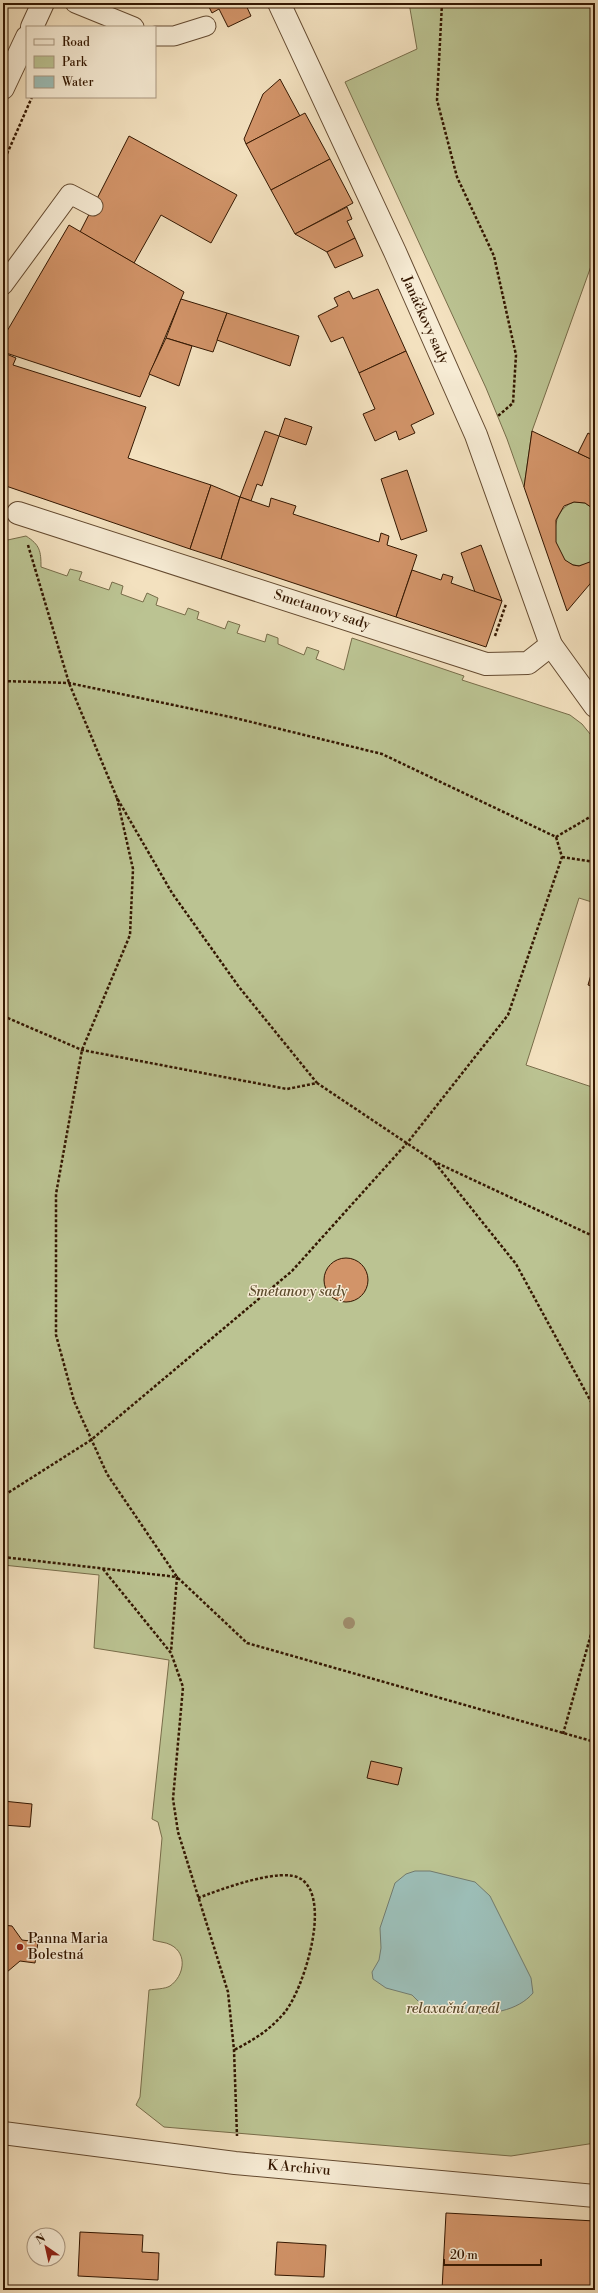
<svg xmlns="http://www.w3.org/2000/svg" width="598" height="2293" viewBox="0 0 598 2293" font-family="'Libre Bodoni',serif">
  <style>
    .green { fill: #bbc392; stroke: #786d4a }
    .water { fill: #9cbdb6; stroke: #727b6e }
    .building { fill: #d29469; stroke: #341701 }
    .lines { fill: none; stroke-linecap: round; stroke-linejoin: round }
    .service-casing { stroke: #644a30; stroke-width: 21 }
    .minor-casing { stroke: #644a30; stroke-width: 24 }
    .tertiary-casing { stroke: #644a30; stroke-width: 24 }
    .path { stroke: #341701; stroke-width: 2.5; stroke-dasharray: 3 2; stroke-linecap: butt }
    .service { stroke: #f7ecd5; stroke-width: 19 }
    .minor { stroke: #f7ecd5; stroke-width: 22 }
    .tertiary { stroke: #f7ecd5; stroke-width: 22 }
    .tree { fill: #a08e6e }
    .poi-dot { fill: #8f2418; stroke: #f7ecd5; stroke-width: 1.5 }
    .labels { text-anchor: middle; dominant-baseline: central; stroke-width: 3; stroke-linejoin: round; paint-order: stroke }
    .street-label { font-size: 14px; fill: #341701; stroke: #f7ecd5 }
    .park-label { font-size: 14px; font-style: italic; fill: #5c4b2c; stroke: #f7ecd5 }
    .poi-label { font-size: 14px; fill: #341701; stroke: #f7ecd5; text-anchor: start }
  </style>
  <rect width="100%" height="100%" fill="#f3e1bf"/>
  <filter id="stains"><feTurbulence type="fractalNoise" baseFrequency=".005" numOctaves="4"/><feColorMatrix values="0 0 0 0 .2 0 0 0 0 .09 0 0 0 0 .02 0 0 0 .5 -.17"/></filter>
  <radialGradient id="worn" r=".72"><stop offset=".6" stop-color="#630" stop-opacity="0"/><stop offset="1" stop-color="#630" stop-opacity=".3"/></radialGradient>
  <!-- green -->
  <g class="green">
    <path d="M409 3H595V255L532 431 524 487 507 439 486 388 345 82 417 49Z"/>
    <path d="M574 502 585 503 595 510V560C588 563 582 567 574 565 550 560 547 510 574 502Z"/>
    <path d="M26 536C40 545 41 551 41 567L67 576 70 569 82 572 79 580 109 590 112 582 123 586 121 594 143 602 147 593 158 598 156 605 185 615 188 608 199 612 197 619 225 629 228 621 240 625 237 633 265 642 267 634 278 638V644L304 655 307 647 319 651 316 659 344 670 352 638 464 676 462 680 570 715 582 724 595 740V903L579 898 526 1065 595 1088V2143L511 2156 164 2127 136 2105 140 2097 149 1990C155 1989 165 1989 170 1986 184 1976 188 1954 171 1945 166 1942 158 1942 153 1940L162 1838 158 1822 152 1819 169 1660 94 1648 99 1575 3 1565V541Z"/>
  </g>
  <!-- water -->
  <path class="water" d="M415 1871H430L475 1882 490 1896 531 1978 533 1993C518 2011 488 2016 465 2012 459 2011 453 2007 447 2007 442 2007 436 2012 430 2013L412 1995 386 1988 373 1979 372 1972 379 1960 381 1948 380 1928 395 1883 406 1874Z"/>
  <!-- building -->
  <g class="building">
    <path d="M207 3H245L251 16 228 27 219 9 212 13Z"/>
    <path d="M280 79 300 116 246 144 244 139 263 94Z"/>
    <path d="M305 113 330 159 271 190 246 144Z"/>
    <path d="M129 136 237 195 211 243 161 215 134 263 80 232Z"/>
    <path d="M330 159 353 203 295 234 271 190Z"/>
    <path d="M347 207 352 219 347 221 355 238 327 252 295 234Z"/>
    <path d="M69 225 184 292 140 397 3 352V338Z"/>
    <path d="M355 238 363 256 335 268 327 252Z"/>
    <path d="M378 289 406 351 359 373 343 337 331 342 318 316 338 306 334 298 349 291 353 299Z"/>
    <path d="M181 299 227 313 213 352 166 338Z"/>
    <path d="M227 313 299 336 290 366 217 340Z"/>
    <path d="M166 338 192 346 179 386 149 374Z"/>
    <path d="M406 351 434 414 411 425 415 433 399 440 396 431 375 441 363 414 375 409 359 373Z"/>
    <path d="M4 353 16 358 13 365 146 407 128 458 211 485 190 549 3 485Z"/>
    <path d="M285 418 312 427 306 445 279 436Z"/>
    <path d="M265 431 279 436 262 486 257 484 251 501 240 497Z"/>
    <path d="M532 431 595 461V510L585 503 574 502 564 506 556 520V542L565 560 573 565 579 566 595 560V578L567 611 524 487Z"/>
    <path d="M588 433 595 437V461L578 453Z"/>
    <path d="M407 470 427 531 401 540 381 479Z"/>
    <path d="M211 485 240 497 221 559 190 549Z"/>
    <path d="M240 497 269 507 271 498 296 506 293 514 379 542 381 533 389 536 387 545 417 555 396 617 221 559Z"/>
    <path d="M481 545 502 601 475 592 461 553Z"/>
    <path d="M412 570 441 580 443 574 453 577 451 583 502 601 486 647 396 617Z"/>
    <path d="M595 961V987L588 985Z"/>
    <circle cx="346" cy="1280" r="22"/>
    <path d="M371 1761 402 1768 398 1785 367 1778Z"/>
    <path d="M3 1801 32 1804 30 1827 3 1825Z"/>
    <path d="M3 1925 12 1926 22 1940 38 1942 35 1963 20 1961 7 1972H3Z"/>
    <path d="M446 2213 595 2221V2290H442Z"/>
    <path d="M80 2232 143 2235 142 2252 159 2253 158 2280 78 2276Z"/>
    <path d="M277 2242 326 2245 324 2277 275 2275Z"/>
  </g>
  <g class="lines">
    <!-- service casing -->
    <g class="service-casing">
      <g id="service">
        <path d="M75 3 134 27"/>
        <path d="M155 36H174L206 26"/>
        <path d="M3 285 70 194 93 206"/>
      </g>
    </g>
    <!-- minor casing -->
    <g class="minor-casing">
      <g id="minor">
        <path d="M18 513 486 664 528 663 551 645"/>
        <path d="M3 2133 235 2163 595 2196"/>
      </g>
    </g>
    <!-- tertiary casing -->
    <g class="tertiary-casing">
      <g id="tertiary">
        <path d="M279 3 395 252 476 435 551 645 595 706"/>
        <path d="M32 27 43 3"/>
        <path d="M3 88 27 37"/>
      </g>
    </g>
    <!-- path -->
    <g class="path">
      <path d="M442 3 437 100 457 177 494 256 516 355 513 403 498 416"/>
      <path d="M3 163 32 97"/>
      <path d="M28 545 69 683 117 798 172 893 239 987 317 1083"/>
      <path d="M495 636 506 604"/>
      <path d="M3 681 69 683 235 718 382 754 556 837 562 857 508 1015 408 1142 292 1271 91 1440 3 1496"/>
      <path d="M117 798 133 869 130 935 82 1050 56 1194V1335L74 1401 107 1474 177 1577 247 1643 595 1742"/>
      <path d="M556 837 595 814"/>
      <path d="M562 857 595 862"/>
      <path d="M3 1016 82 1050 287 1089 317 1083 435 1162 595 1237"/>
      <path d="M435 1163 516 1264 595 1409"/>
      <path d="M3 1557 177 1577 171 1652"/>
      <path d="M103 1569 171 1653 183 1687 173 1799 178 1832 228 1992 234 2050 237 2136"/>
      <path d="M563 1734 595 1620"/>
      <path d="M198 1898C219 1890 282 1866 301 1879 332 1899 304 1988 285 2012 271 2029 254 2040 234 2050"/>
    </g>
    <!-- service -->
    <use href="#service" class="service"/>
    <!-- minor -->
    <use href="#minor" class="minor"/>
    <!-- tertiary -->
    <use href="#tertiary" class="tertiary"/>
  </g>
  <!-- trees -->
  <circle class="tree" cx="349" cy="1623" r="6"/>
  <!-- markers -->
  <circle class="poi-dot" cx="20" cy="1947" r="4"/>
  <g class="labels">
    <!-- street labels -->
    <g class="street-label">
      <text transform="translate(425 320) rotate(66)">Janáčkovy sady</text>
      <text transform="translate(322 610) rotate(18)">Smetanovy sady</text>
      <text transform="translate(299 2168) rotate(5)">K Archivu</text>
    </g>
    <!-- park labels -->
    <g class="park-label">
      <text x="298" y="1292">Smetanovy sady</text>
      <text x="453" y="2009">relaxační areál</text>
    </g>
    <!-- poi labels -->
    <g class="poi-label">
      <text x="28" y="1939">Panna Maria<tspan x="28" dy="16">Bolestná</tspan></text>
    </g>
  </g>
  <!-- margin -->
  <rect width="598" height="2293" fill="none" stroke="#f3e1bf" stroke-width="16"/>
  <rect x="4" y="4" width="590" height="2285" fill="none" stroke="#341701" stroke-width="2"/>
  <rect x="8" y="8" width="582" height="2277" fill="none" stroke="#341701"/>
  <!-- legend -->
  <rect x="26" y="26" width="130" height="72" fill="#f7ecd5" stroke="#a99780"/>
  <rect x="34" y="39" width="20" height="6" fill="#f7ecd5" stroke="#a99780"/>
  <text x="62" y="46" font-size="12" fill="#341701">Road</text>
  <rect x="34" y="56" width="20" height="12" fill="#bbc392" stroke="#a99780"/>
  <text x="62" y="66" font-size="12" fill="#341701">Park</text>
  <rect x="34" y="76" width="20" height="12" fill="#9cbdb6" stroke="#a99780"/>
  <text x="62" y="86" font-size="12" fill="#341701">Water</text>
  <!-- north arrow -->
  <g transform="translate(46 2247) rotate(326)"><circle r="19" fill="#f7ecd5" stroke="#a99780"/>
  <path d="M0-3L7 15L0 10L-7 15Z" fill="#8f2418"/>
  <text y="-6" font-size="11" font-weight="bold" text-anchor="middle" fill="#341701">N</text>
  </g>
  <!-- scale -->
  <path d="M444 2259v6h97v-6" fill="none" stroke="#341701" stroke-width="2"/>
  <text x="450" y="2259" font-size="12" fill="#341701" stroke="#f7ecd5" stroke-width="3" paint-order="stroke">20 m</text>
  <rect width="100%" height="100%" filter="url(#stains)"/>
  <rect width="100%" height="100%" fill="url(#worn)"/>
</svg>
